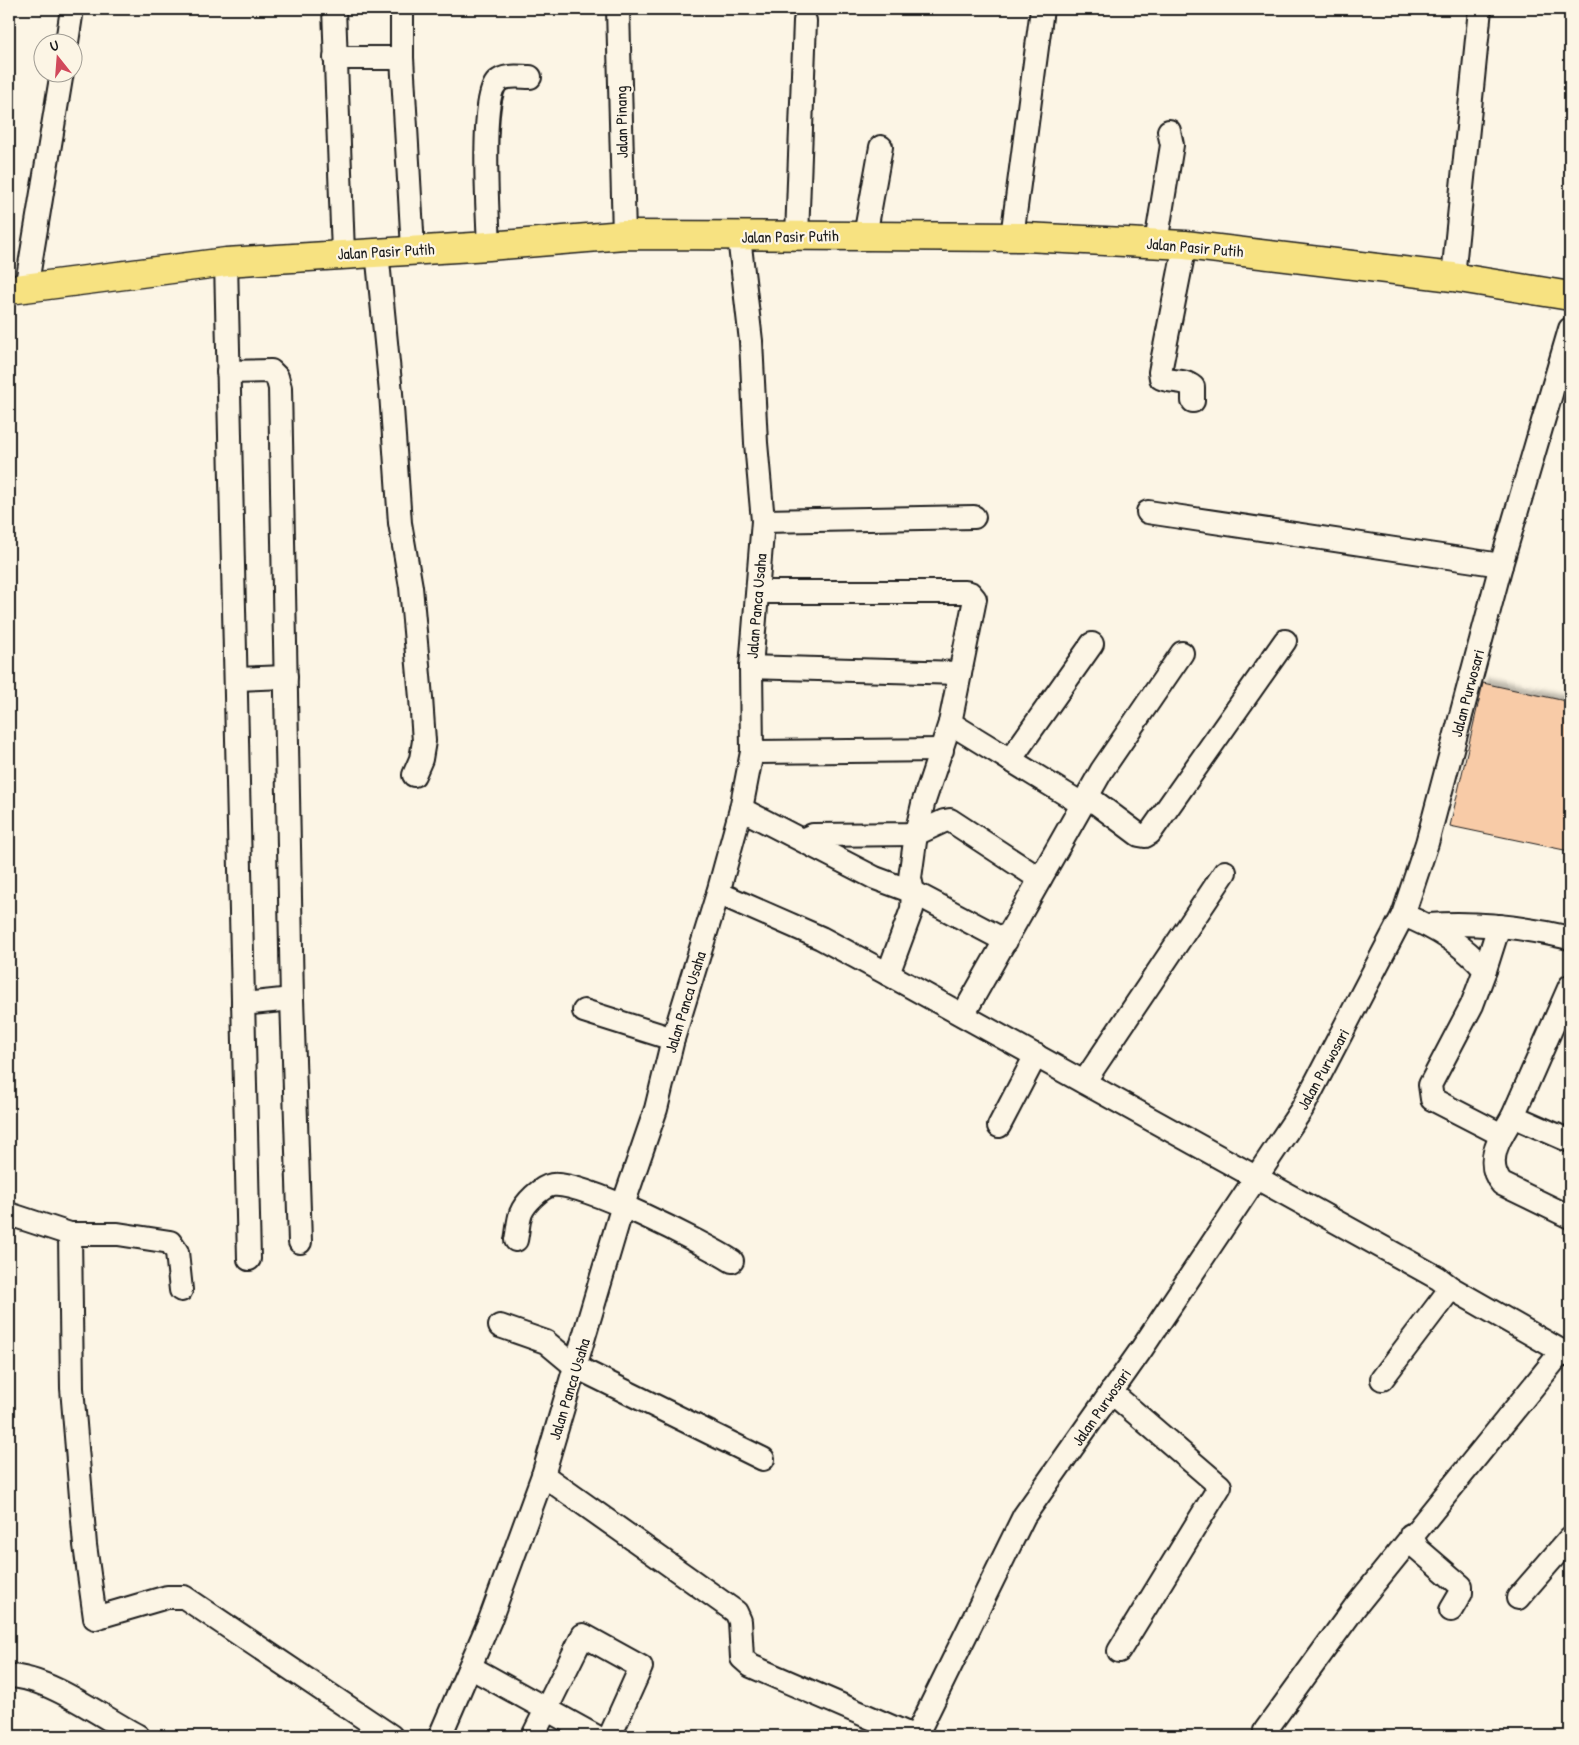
<svg xmlns="http://www.w3.org/2000/svg" width="1579" height="1745" viewBox="0 0 1579 1745" font-family="'Patrick Hand',sans-serif">
  <style>
    .building { fill: #f8cba7; stroke: #1c1c1c; filter: url(#shadow) }
    .lines { fill: none; stroke-linecap: round; stroke-linejoin: round }
    .minor-casing { stroke: #1c1c1c; stroke-width: 26 }
    .highway-casing { stroke: #1c1c1c; stroke-width: 31 }
    .minor { stroke: #fcf5e5; stroke-width: 22 }
    .highway { stroke: #f7e281; stroke-width: 28 }
    .labels { text-anchor: middle; dominant-baseline: central; stroke-width: 4.5; stroke-linejoin: round; paint-order: stroke }
    .street-label { font-size: 16px; fill: #1c1c1c; stroke: #fcf5e5 }
  </style>
  <defs>
    <filter id="shadow"><feDropShadow dx="4.5" dy="-4.5" stdDeviation="2.5" flood-color="#0004"/></filter>
  </defs>
  <rect width="100%" height="100%" fill="#fcf5e5"/>
  <filter id="ink" filterUnits="userSpaceOnUse"><feTurbulence type="fractalNoise" baseFrequency=".02" numOctaves="2"/><feDisplacementMap in="SourceGraphic" scale="10" xChannelSelector="R" yChannelSelector="G"/><feConvolveMatrix kernelMatrix="1 2 1 2 8 2 1 2 1" color-interpolation-filters="sRGB"/></filter>
  <g filter="url(#ink)">
    <!-- building -->
    <path class="building" d="M1483 683 1570 702 1569 851 1450 826Z"/>
    <g class="lines">
      <!-- minor casing -->
      <g class="minor-casing">
        <g id="minor">
          <path d="M334 9 343 253"/>
          <path d="M402 9V58L413 249"/>
          <path d="M618 9 624 235"/>
          <path d="M67 42 72 9"/>
          <path d="M335 58H402"/>
          <path d="M797 236 805 21"/>
          <path d="M865 236 881 147"/>
          <path d="M1012 237 1042 9"/>
          <path d="M1156 243 1172 145 1169 131"/>
          <path d="M1185 245 1160 372 1161 378C1172 383 1184 379 1193 387V401"/>
          <path d="M489 246C488 219 480 98 497 82 505 74 520 77 530 77"/>
          <path d="M377 251 391 393 400 523 411 587 421 698 424 741 421 759 414 775"/>
          <path d="M226 262 249 1259"/>
          <path d="M1453 277 1480 9"/>
          <path d="M26 289 62 72"/>
          <path d="M228 372 271 371 277 377 280 388 292 999 300 1242"/>
          <path d="M1148 512 1501 565"/>
          <path d="M763 521 974 517"/>
          <path d="M758 592H965L970 593 975 599 950 723 923 804 916 834 910 878 913 892 912 909 888 974"/>
          <path d="M751 667 960 673"/>
          <path d="M237 679 286 677"/>
          <path d="M950 723 1082 804"/>
          <path d="M752 752 942 750"/>
          <path d="M1010 760 1092 644"/>
          <path d="M1087 796 1139 835 1145 836 1150 833 1285 641"/>
          <path d="M741 809 875 878 913 892 1006 941"/>
          <path d="M804 839 813 835 916 834 944 821 950 820 1040 879"/>
          <path d="M718 893 821 938 888 974 1438 1278 1451 1288 1570 1356"/>
          <path d="M1403 915C1434 927 1463 944 1485 970L1472 1005 1430 1085 1432 1099 1502 1135 1513 1116 1570 986"/>
          <path d="M1429 925C1476 922 1524 927 1570 938"/>
          <path d="M1485 970 1499 926"/>
          <path d="M243 1004 292 999"/>
          <path d="M584 1011 673 1039"/>
          <path d="M963 1015 1102 770 1182 653"/>
          <path d="M1084 1082 1225 872"/>
          <path d="M1513 1116 1570 1141"/>
          <path d="M999 1126 1036 1055"/>
          <path d="M1502 1135C1493 1151 1489 1169 1502 1184L1570 1217"/>
          <path d="M9 1214 70 1234 72 1388 85 1545 95 1618 167 1597H184L391 1736"/>
          <path d="M70 1234H118L170 1242 177 1252 181 1290"/>
          <path d="M516 1240C518 1231 518 1221 521 1213 525 1203 541 1187 552 1185 581 1180 703 1243 732 1261"/>
          <path d="M500 1326 546 1342 576 1367 763 1459"/>
          <path d="M1382 1379 1451 1288"/>
          <path d="M1111 1392 1220 1486 1119 1651"/>
          <path d="M543 1475 736 1612 740 1621 742 1658 751 1666 913 1736"/>
          <path d="M1411 1535 1418 1549 1461 1586V1593L1451 1610"/>
          <path d="M1518 1598 1570 1538"/>
          <path d="M470 1667 595 1736"/>
          <path d="M9 1676C49 1677 102 1717 138 1736"/>
          <path d="M440 1736 490 1620 543 1475 623 1205 656 1109 673 1039 718 893 741 809 752 752 751 667 763 521 756 443 751 341 739 237"/>
          <path d="M533 1736 583 1635 641 1667 610 1736"/>
          <path d="M916 1736 1024 1516 1141 1350 1302 1109 1403 915 1427 843 1501 565 1570 329"/>
          <path d="M1267 1736 1265 1731 1355 1607 1562 1351"/>
        </g>
      </g>
      <!-- highway casing -->
      <g class="highway-casing">
        <path id="highway" d="M9 290 226 262 489 246 624 235 865 236 1025 237 1185 245 1453 277 1570 296"/>
      </g>
      <!-- minor -->
      <use href="#minor" class="minor"/>
      <!-- highway -->
      <use href="#highway" class="highway"/>
    </g>
  </g>
  <g class="labels">
    <!-- street labels -->
    <g class="street-label">
      <text transform="translate(621 122) rotate(-91)">Jalan Pinang</text>
      <text transform="translate(790 236) rotate(-1)">Jalan Pasir Putih</text>
      <text transform="translate(1195 247) rotate(5)">Jalan Pasir Putih</text>
      <text transform="translate(386 251) rotate(-3)">Jalan Pasir Putih</text>
      <text transform="translate(756 606) rotate(-85)">Jalan Panca Usaha</text>
      <text transform="translate(1467 693) rotate(-75)">Jalan Purwosari</text>
      <text transform="translate(685 1002) rotate(-73)">Jalan Panca Usaha</text>
      <text transform="translate(1323 1069) rotate(-61)">Jalan Purwosari</text>
      <text transform="translate(569 1389) rotate(-73)">Jalan Panca Usaha</text>
      <text transform="translate(1101 1407) rotate(-55)">Jalan Purwosari</text>
    </g>
  </g>
  <!-- margin -->
  <rect width="1579" height="1745" fill="none" stroke="#fcf5e5" stroke-width="30"/>
  <rect x="15" y="15" width="1549" height="1715" fill="none" stroke="#1c1c1c" stroke-width="2" filter="url(#ink)"/>
  <!-- north arrow -->
  <g transform="translate(58 58) rotate(343)"><circle r="24" fill="#fcf5e5" stroke="#a29e95"/>
  <path d="M0-4L9 19L0 12L-9 19Z" fill="#d1495b"/>
  <text y="-8" font-size="14" font-weight="bold" text-anchor="middle" fill="#1c1c1c">U</text>
  </g>
</svg>
